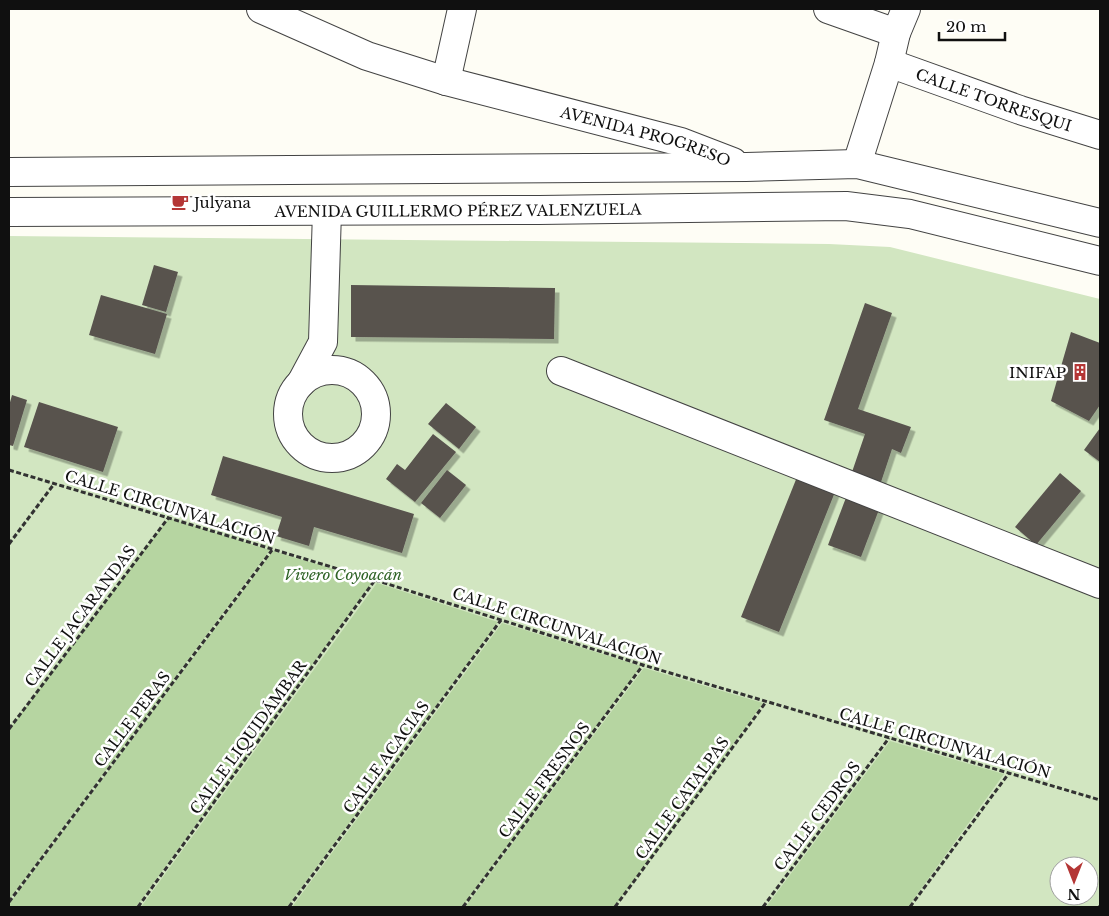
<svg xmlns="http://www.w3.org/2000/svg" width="1109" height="916" viewBox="0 0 1109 916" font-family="'Libre Baskerville',serif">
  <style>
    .green { fill: #d2e6c1; fill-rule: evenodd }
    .forest { fill: #b6d5a1 }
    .building { fill: #58524e; filter: url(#shadow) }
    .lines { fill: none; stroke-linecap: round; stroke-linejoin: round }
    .minor-casing { stroke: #434343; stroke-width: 30 }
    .path { stroke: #323232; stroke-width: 3; stroke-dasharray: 5 2.5; stroke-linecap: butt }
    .minor { stroke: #fff; stroke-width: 28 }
    .labels { text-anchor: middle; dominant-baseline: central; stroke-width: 5; stroke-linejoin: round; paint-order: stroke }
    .street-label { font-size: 15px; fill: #101010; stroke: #fff }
    .poi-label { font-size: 15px; fill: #101010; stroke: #fff; text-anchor: start }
    .park-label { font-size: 15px; font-style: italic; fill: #2f6326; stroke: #fff }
  </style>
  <defs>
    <filter id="shadow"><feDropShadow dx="4.5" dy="4.5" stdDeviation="0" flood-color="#0004"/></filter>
  </defs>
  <rect width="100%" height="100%" fill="#fefdf5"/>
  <!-- green -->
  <path class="green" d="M9 236 829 244 890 247 1100 299V907H9ZM1059 866H1089V896H1059Z"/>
  <!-- forest -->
  <g class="forest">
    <path d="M169 518 270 550 9 900V730Z"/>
    <path d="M273 551 373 581 136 907H9V904Z"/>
    <path d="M377 583 498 622 287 907H141Z"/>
    <path d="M502 623 641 666 462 907H292Z"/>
    <path d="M644 668 763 703 614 907H465Z"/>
    <path d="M890 741 1004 774 908 907H766Z"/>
  </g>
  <!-- building -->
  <g class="building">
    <path d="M154 265 178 272 166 312 142 305Z"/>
    <path d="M351 285 555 288 554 339 351 337Z"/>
    <path d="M101 295 167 314 155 354 89 335Z"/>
    <path d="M865 303 892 313 858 409 911 427 901 453 892 449 881 482 852 472 865 434 824 420Z"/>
    <path d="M1071 332 1100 343V405L1089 421 1051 401Z"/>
    <path d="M12 395 27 400 13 446 9 445V406Z"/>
    <path d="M39 402 118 427 103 472 24 447Z"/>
    <path d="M446 403 476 427 459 449 428 424Z"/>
    <path d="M1100 428V462L1084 450Z"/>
    <path d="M433 434 456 452 415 502 386 479 397 464 405 470Z"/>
    <path d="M223 456 414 514 402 553 314 527 309 546 276 536 282 517 211 495Z"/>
    <path d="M447 470 466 485 440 518 421 503Z"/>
    <path d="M1060 473 1081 491 1036 545 1015 527Z"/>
    <path d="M797 477 835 492 779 632 741 617Z"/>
    <path d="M847 495 880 507 861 557 828 545Z"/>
  </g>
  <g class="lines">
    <!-- minor casing -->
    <g class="minor-casing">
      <g id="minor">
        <path id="s1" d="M261 9 367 56 446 81 681 142 733 162"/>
        <path d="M828 9 896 33"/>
        <path id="s2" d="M889 63 1020 110 1100 135"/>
        <path d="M446 81 462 9"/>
        <path d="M857 164 889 63 896 33 906 9"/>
        <path d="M9 172 746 167 857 164 1100 223"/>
        <path id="s3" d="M9 212 539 210 846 206 910 214 1100 261"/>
        <circle cx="332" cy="414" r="44"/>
        <path d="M561 371 1100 584"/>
        <path d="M301 383 323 342 327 211"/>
      </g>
    </g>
    <!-- path -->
    <g class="path">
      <path d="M9 470 375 580 643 665 1100 800"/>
      <path d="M9 544 54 484"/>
      <path d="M9 729 169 517"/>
      <path d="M9 902 272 550"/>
      <path d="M138 907 375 580"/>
      <path d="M289 907 501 620"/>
      <path d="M463 907 643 665"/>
      <path d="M615 907 766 702"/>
      <path d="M763 907 889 738"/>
      <path d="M910 907 1009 773"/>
      <path d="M1099 907 1100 906"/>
    </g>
    <!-- minor -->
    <use href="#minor" class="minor"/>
  </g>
  <!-- icons -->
  <defs>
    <g id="cafe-bare" transform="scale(1.35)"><path d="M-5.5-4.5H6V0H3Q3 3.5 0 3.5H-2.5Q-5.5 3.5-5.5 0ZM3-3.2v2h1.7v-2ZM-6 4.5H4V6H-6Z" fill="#b43635" stroke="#fff" stroke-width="2.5" paint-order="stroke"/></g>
    <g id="building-bare" transform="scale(1.35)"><path d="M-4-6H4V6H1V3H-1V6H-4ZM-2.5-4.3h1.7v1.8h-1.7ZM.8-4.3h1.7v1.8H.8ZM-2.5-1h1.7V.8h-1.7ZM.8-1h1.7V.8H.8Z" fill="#b43635" stroke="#fff" stroke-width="2.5" paint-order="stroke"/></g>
  </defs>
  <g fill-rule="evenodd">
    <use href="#cafe-bare" x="180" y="202"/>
    <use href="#building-bare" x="1080" y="372"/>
  </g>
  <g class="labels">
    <!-- street labels -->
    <g class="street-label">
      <text stroke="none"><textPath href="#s2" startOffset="111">CALLE TORRESQUI</textPath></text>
      <text stroke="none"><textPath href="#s1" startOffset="406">AVENIDA PROGRESO</textPath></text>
      <text stroke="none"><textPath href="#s3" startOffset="449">AVENIDA GUILLERMO PÉREZ VALENZUELA</textPath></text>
      <text transform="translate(170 507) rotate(17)">CALLE CIRCUNVALACIÓN</text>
      <text transform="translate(80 616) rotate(-53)">CALLE JACARANDAS</text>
      <text transform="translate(557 626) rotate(18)">CALLE CIRCUNVALACIÓN</text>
      <text transform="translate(132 719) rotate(-53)">CALLE PERAS</text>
      <text transform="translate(248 737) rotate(-54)">CALLE LIQUIDÁMBAR</text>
      <text transform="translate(945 743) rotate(16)">CALLE CIRCUNVALACIÓN</text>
      <text transform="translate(386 757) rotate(-54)">CALLE ACACIAS</text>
      <text transform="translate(544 780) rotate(-53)">CALLE FRESNOS</text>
      <text transform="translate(682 798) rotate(-54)">CALLE CATALPAS</text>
      <text transform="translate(817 816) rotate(-53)">CALLE CEDROS</text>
    </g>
    <!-- poi labels -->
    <g class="poi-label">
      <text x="194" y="202">Julyana</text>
      <text x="1066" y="372" text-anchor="end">INIFAP</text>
    </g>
    <!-- park labels -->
    <g class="park-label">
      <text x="343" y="574">Vivero Coyoacán</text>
    </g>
  </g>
  <!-- border -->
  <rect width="1109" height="916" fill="none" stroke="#101010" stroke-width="20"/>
  <!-- north arrow -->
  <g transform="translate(1074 881) rotate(180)"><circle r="24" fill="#ffffff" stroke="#9f9f9f"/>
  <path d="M0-4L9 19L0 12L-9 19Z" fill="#b43635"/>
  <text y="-8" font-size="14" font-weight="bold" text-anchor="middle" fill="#101010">N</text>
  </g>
  <!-- scale -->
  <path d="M939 32v8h66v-8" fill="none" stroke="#101010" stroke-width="2.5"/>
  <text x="946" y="32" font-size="15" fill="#101010" stroke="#ffffff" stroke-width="4" paint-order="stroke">20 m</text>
</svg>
